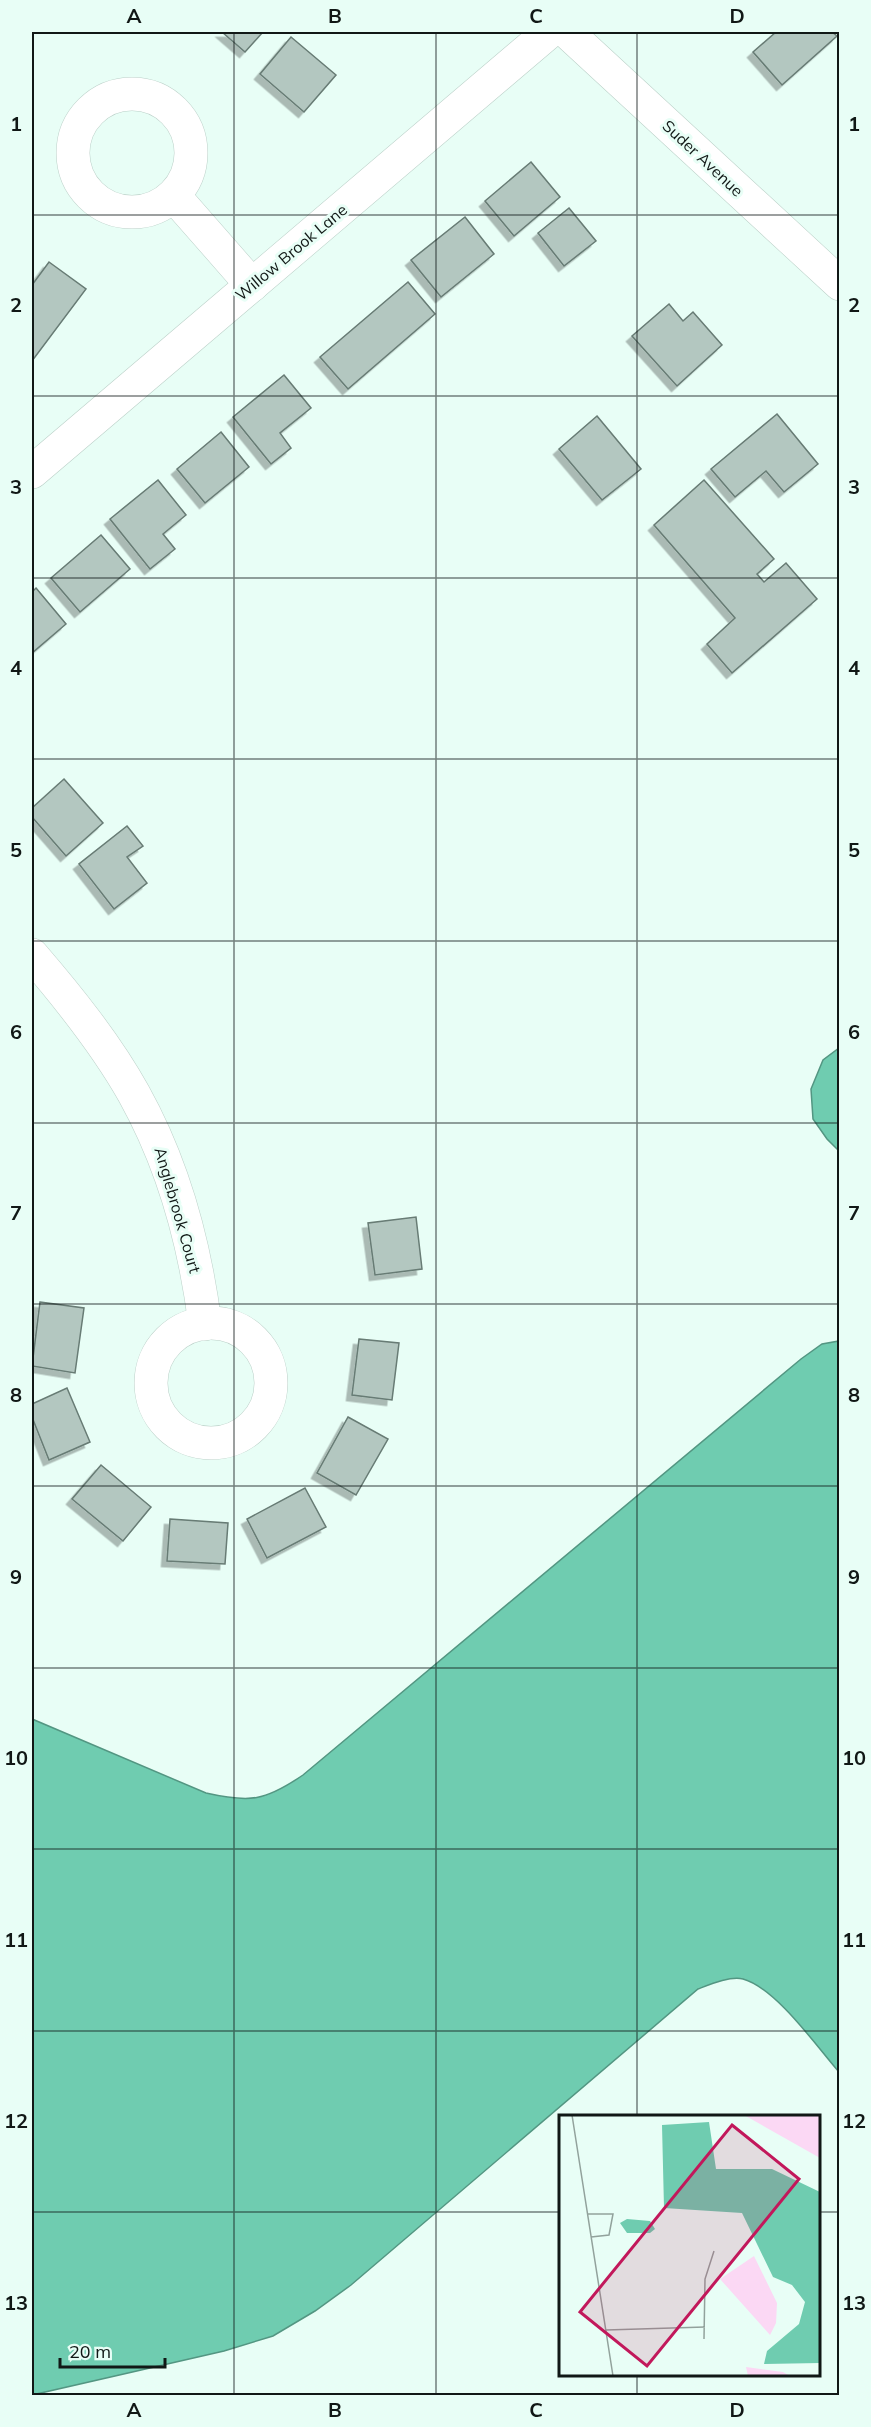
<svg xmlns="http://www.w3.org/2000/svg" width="871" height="2427" viewBox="0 0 871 2427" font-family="Mulish,sans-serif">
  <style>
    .water { fill: #6fccb0; stroke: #539682; stroke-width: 1.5 }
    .building { fill: #b3c7c0; stroke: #677b74; stroke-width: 1.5; filter: url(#shadow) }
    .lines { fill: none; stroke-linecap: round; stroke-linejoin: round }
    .minor-casing { stroke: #bbd0c8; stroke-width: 34 }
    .minor { stroke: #fff; stroke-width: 33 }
    .grid { fill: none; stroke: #111816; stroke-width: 1.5; stroke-opacity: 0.55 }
    .labels { text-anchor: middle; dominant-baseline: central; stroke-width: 6; stroke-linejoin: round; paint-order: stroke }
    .street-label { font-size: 16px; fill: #111816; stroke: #e8fef6 }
    .inset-road { fill: none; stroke: #92a29c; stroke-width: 1.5 }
    .view { fill: #c2185b; fill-opacity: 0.15; stroke: #c2185b; stroke-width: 3 }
    .inset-edge { fill: none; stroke: #111816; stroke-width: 3 }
    .neatline { fill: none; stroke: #111816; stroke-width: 2 }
    .grid-label { font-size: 20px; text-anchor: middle; font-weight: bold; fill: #111816 }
  </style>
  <defs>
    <filter id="shadow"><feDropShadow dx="-5.5" dy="5.5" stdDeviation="0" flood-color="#0004"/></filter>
  </defs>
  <rect width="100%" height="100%" fill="#e8fef6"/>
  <!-- water -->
  <g class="water">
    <path d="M839 1048V1151L827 1139 813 1119 811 1089 823 1060Z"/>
    <path d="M839 1341V2072C817 2047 776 1988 743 1979 730 1976 711 1984 698 1989L351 2285 315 2311 273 2336 224 2351 32 2395V1719L206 1793C250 1803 265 1801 303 1775L801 1359 822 1344Z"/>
  </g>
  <!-- building -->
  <g class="building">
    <path d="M222 32H263L245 52Z"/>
    <path d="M776 32H832L837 36 782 85 753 52Z"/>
    <path d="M291 37 336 75 304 112 260 74Z"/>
    <path d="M531 162 560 197 514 236 485 201Z"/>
    <path d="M569 208 596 241 564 266 538 233Z"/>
    <path d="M465 217 494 254 441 297 411 260Z"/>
    <path d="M49 262 86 289 32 361V285Z"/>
    <path d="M408 282 435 314 348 389 320 357Z"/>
    <path d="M669 304 683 321 693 312 722 345 677 386 632 336Z"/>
    <path d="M284 375 311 408 280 433 291 448 271 464 233 417Z"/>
    <path d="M777 414 818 464 784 492 766 471 735 497 711 469Z"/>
    <path d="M597 416 641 469 602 500 559 449Z"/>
    <path d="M221 432 249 467 205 503 177 469Z"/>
    <path d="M158 480 186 515 163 534 175 549 150 569 110 519Z"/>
    <path d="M704 480 774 559 757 574 764 582 786 563 817 599 732 673 707 644 735 618 654 525Z"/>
    <path d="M101 535 130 569 80 612 51 578Z"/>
    <path d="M36 588 66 624 32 653V592Z"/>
    <path d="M64 779 103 823 66 856 32 817V808Z"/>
    <path d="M127 826 143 846 127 857 147 883 114 909 79 864Z"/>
    <path d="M416 1217 422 1269 375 1275 368 1223Z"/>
    <path d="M40 1302 84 1308 75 1373 32 1366Z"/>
    <path d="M359 1339 399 1343 392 1400 352 1395Z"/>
    <path d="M67 1388 90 1442 49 1460 32 1417V1404Z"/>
    <path d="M348 1417 388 1439 356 1495 317 1473Z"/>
    <path d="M101 1465 151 1507 123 1541 72 1499Z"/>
    <path d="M305 1488 326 1527 267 1558 247 1519Z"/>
    <path d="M170 1519 228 1523 225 1564 167 1561Z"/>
  </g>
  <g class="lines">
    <!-- minor casing -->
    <g class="minor-casing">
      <g id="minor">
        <path d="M567 32 840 284"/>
        <circle cx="132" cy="153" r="59"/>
        <path d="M174 196 252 285"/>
        <path d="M32 472 549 32"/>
        <path d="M32 955C69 998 106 1044 134 1094 173 1164 195 1245 205 1324"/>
        <circle cx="211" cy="1383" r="60"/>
      </g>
    </g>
    <!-- minor -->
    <use href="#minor" class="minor"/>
  </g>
  <!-- grid -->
  <path class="grid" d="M234 32V2396M436 32V2396M637 32V2116M32 215H840M32 396H840M32 578H840M32 759H840M32 941H840M32 1123H840M32 1304H840M32 1486H840M32 1668H840M32 1849H840M32 2031H840M32 2212H560M818 2212H840M637 2374V2396"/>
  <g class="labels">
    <!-- street labels -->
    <g class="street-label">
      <text transform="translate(703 158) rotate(43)">Suder Avenue</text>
      <text transform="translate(291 252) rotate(-40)">Willow Brook Lane</text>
      <text transform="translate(178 1210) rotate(74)">Anglebrook Court</text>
    </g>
  </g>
  <!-- overview -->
  <g transform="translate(559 2115)">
    <rect width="261" height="261" fill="#e8fef6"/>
    <path d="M185 0H261V43ZM195 141 218 188 217 208 211 220 161 164ZM187 252 224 257 231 261H189Z" fill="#fbd8f4"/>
    <path d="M150 7 157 54H213L261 77V248L205 249 208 236 240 209 246 187 233 170 214 162 183 98 105 93 103 10ZM68 104 91 106 96 114 91 118H68L61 108Z" fill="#6fccb0"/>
    <path class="inset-road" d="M13 0 54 261M29 99H54L50 120 32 122M47 215 146 212M145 224 146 164 155 136"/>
    <path class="view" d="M173 10 240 64 88 251 21 197Z"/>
    <rect width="261" height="261" class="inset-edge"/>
  </g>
  <!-- border -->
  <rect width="871" height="2427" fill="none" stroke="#e8fef6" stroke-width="66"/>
  <!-- scale -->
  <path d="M60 2358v9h105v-9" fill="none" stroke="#111816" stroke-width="3"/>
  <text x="69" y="2358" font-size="18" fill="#111816" stroke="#e8fef6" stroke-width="4.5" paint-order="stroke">20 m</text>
  <rect x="33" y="33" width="805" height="2361" class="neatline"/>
  <g class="grid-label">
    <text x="134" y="23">A</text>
    <text x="335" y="23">B</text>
    <text x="536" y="23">C</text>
    <text x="737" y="23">D</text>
    <text x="16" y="131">1</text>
    <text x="854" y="131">1</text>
    <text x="16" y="312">2</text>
    <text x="854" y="312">2</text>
    <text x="16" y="494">3</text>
    <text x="854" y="494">3</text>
    <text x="16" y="675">4</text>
    <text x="854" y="675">4</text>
    <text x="16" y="857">5</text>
    <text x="854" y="857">5</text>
    <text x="16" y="1039">6</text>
    <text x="854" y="1039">6</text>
    <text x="16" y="1220">7</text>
    <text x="854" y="1220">7</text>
    <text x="16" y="1402">8</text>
    <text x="854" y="1402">8</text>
    <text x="16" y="1584">9</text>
    <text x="854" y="1584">9</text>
    <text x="16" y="1765">10</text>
    <text x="854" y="1765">10</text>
    <text x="16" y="1947">11</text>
    <text x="854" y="1947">11</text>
    <text x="16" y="2128">12</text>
    <text x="854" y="2128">12</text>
    <text x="16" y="2310">13</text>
    <text x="854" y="2310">13</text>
    <text x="134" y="2417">A</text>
    <text x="335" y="2417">B</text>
    <text x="536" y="2417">C</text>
    <text x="737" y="2417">D</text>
  </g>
</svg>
